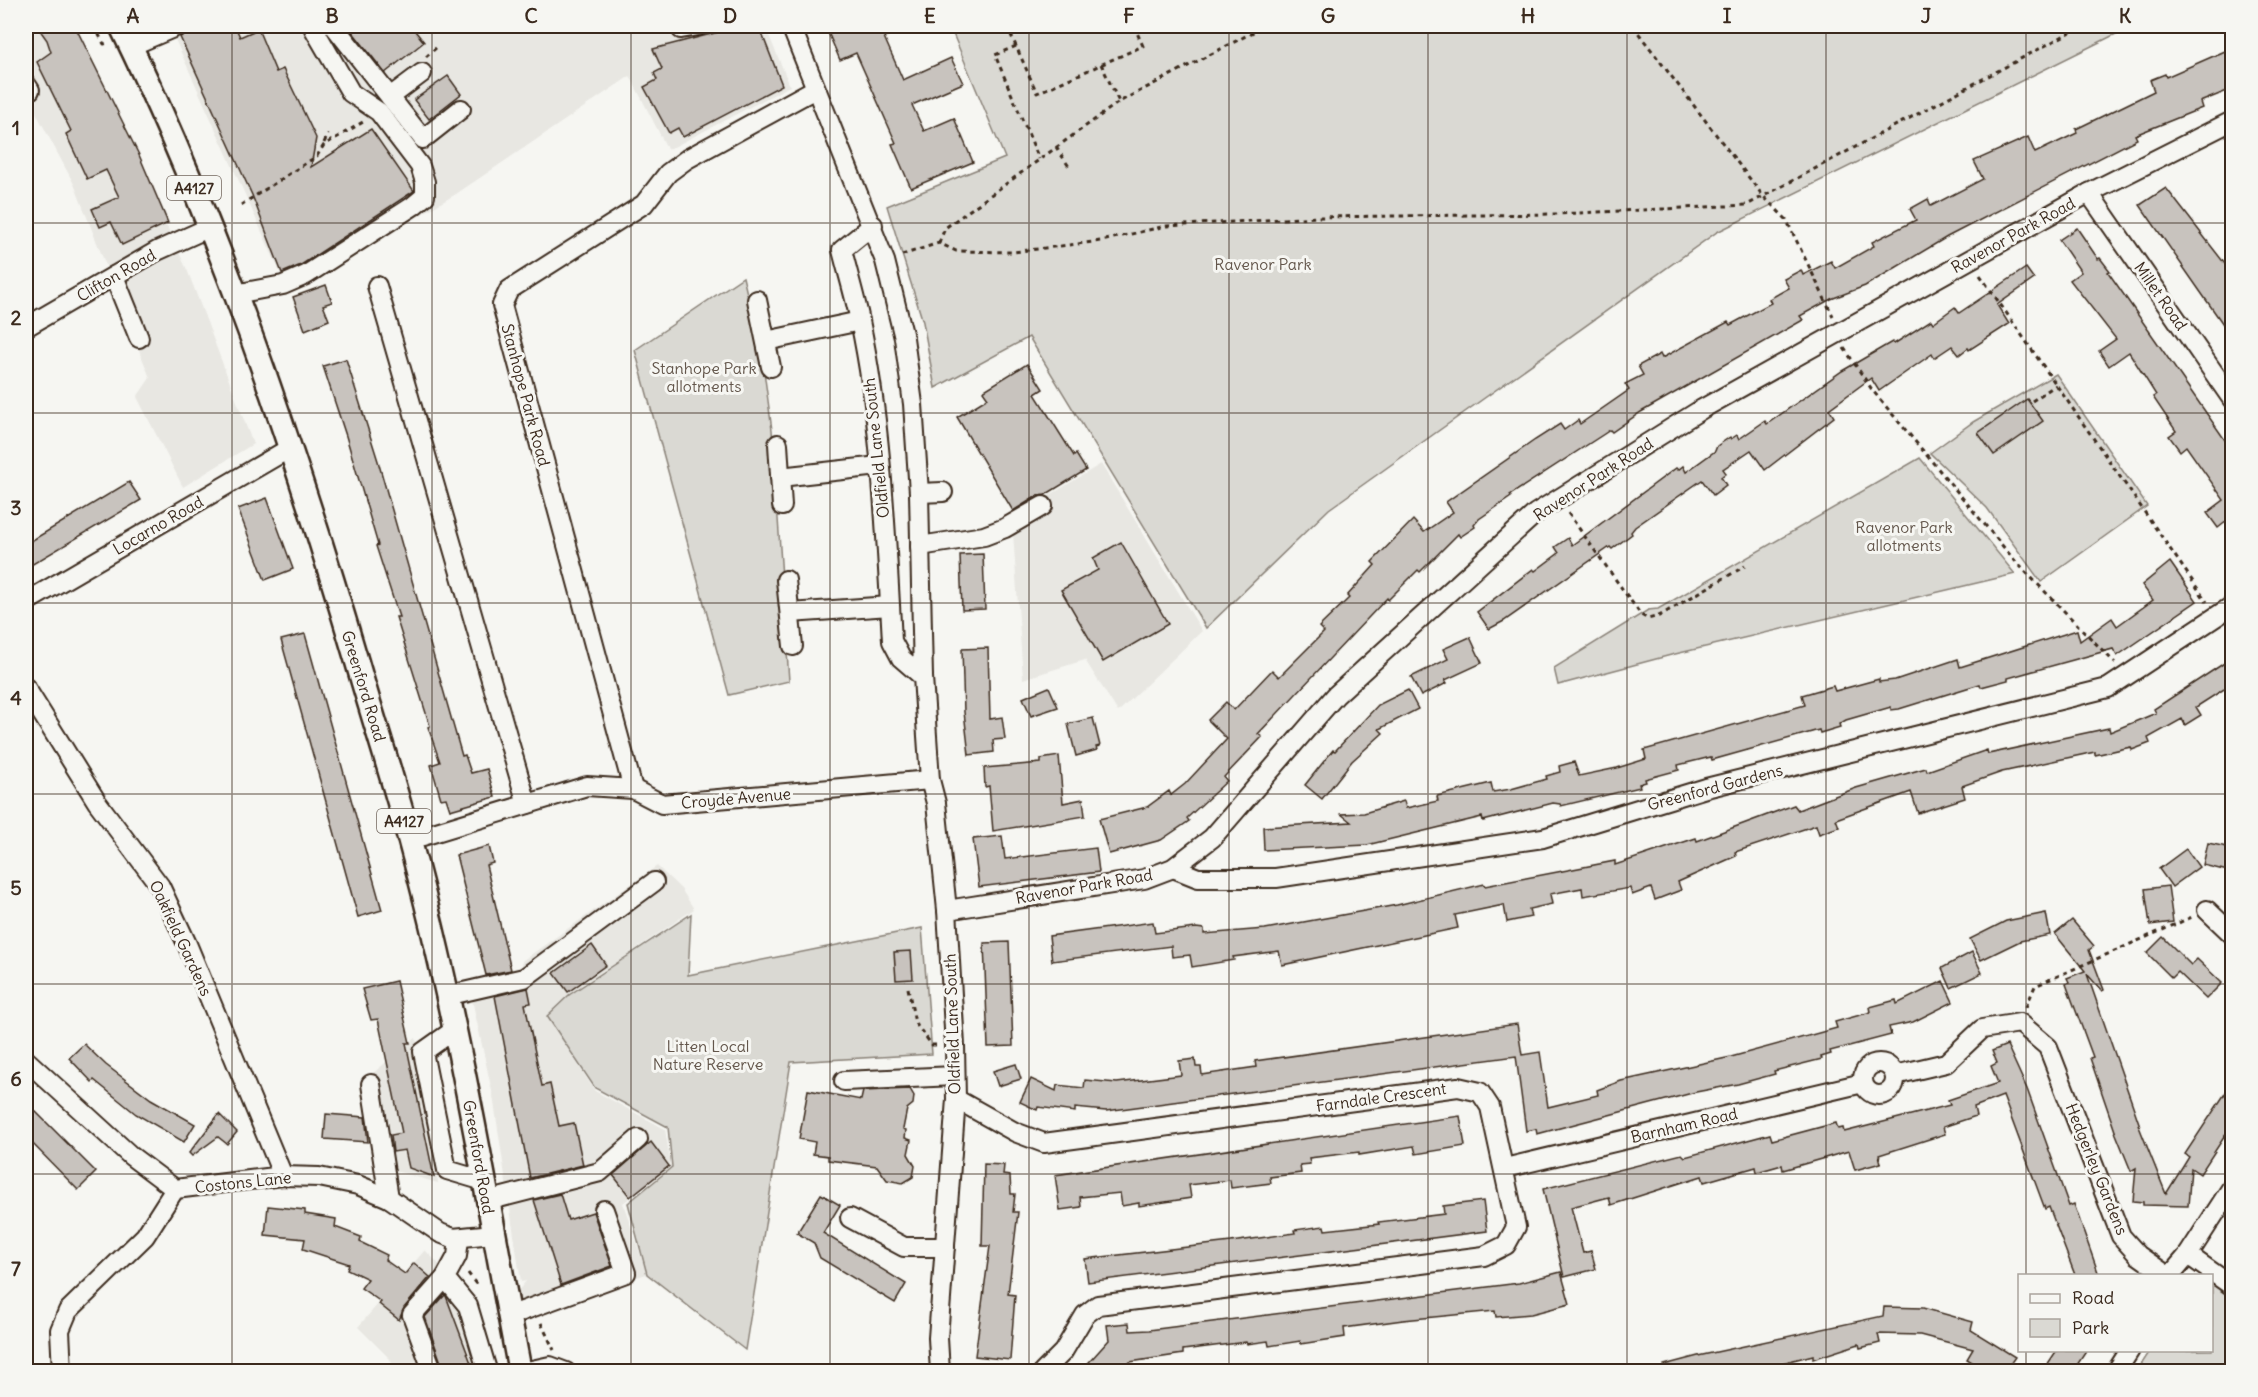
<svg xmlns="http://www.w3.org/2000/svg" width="2258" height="1397" viewBox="0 0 2258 1397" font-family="Delius,sans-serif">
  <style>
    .built { fill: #e8e7e2 }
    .green { fill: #dad9d3; stroke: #8a8278; stroke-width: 1.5 }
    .building { fill: #c8c3be; stroke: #3b2a1e; stroke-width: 1.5 }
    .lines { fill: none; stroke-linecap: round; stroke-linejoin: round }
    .minor-casing { stroke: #3b2a1e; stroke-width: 22 }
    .major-casing { stroke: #3b2a1e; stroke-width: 27 }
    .path { stroke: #3b2a1e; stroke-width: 3; stroke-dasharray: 4.5 4.5; stroke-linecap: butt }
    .minor { stroke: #f6f6f2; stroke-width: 18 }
    .major { stroke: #f6f6f2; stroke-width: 22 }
    .grid { fill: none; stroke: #3b2a1e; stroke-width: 1.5; stroke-opacity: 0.55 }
    .labels { text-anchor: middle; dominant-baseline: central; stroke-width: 6; stroke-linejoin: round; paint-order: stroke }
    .shield { fill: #f6f6f2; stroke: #73675e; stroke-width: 1.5 }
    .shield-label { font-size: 15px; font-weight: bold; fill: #3b2a1e }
    .street-label { font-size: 16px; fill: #3b2a1e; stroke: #f6f6f2 }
    .park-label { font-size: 16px; fill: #63564b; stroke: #f6f6f2 }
    .neatline { fill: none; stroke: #3b2a1e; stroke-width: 2 }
    .grid-label { font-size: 20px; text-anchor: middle; font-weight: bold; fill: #3b2a1e }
  </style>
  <rect width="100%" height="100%" fill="#f6f6f2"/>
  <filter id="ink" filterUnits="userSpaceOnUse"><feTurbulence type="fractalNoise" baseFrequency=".0167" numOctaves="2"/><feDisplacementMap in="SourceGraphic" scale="12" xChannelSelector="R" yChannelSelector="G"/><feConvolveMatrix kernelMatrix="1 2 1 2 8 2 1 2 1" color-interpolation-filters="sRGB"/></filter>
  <g filter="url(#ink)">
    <!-- built -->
    <g class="built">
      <path d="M26 26H75L188 272 253 444 183 487 137 397 150 378 74 184 26 94Z"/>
      <path d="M169 26H765L790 86 668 150 630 76 456 194 289 292Z"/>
      <path d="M1101 464 1202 631 1118 712 1085 660 1023 679 1012 518Z"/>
      <path d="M657 866 681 889 694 909 569 995 547 1016 595 1091 665 1129 671 1167 623 1203 647 1274 497 1317 526 1281 521 1282 493 1096 470 990 524 978 522 961Z"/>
      <path d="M416 1038 438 1183 384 1168 367 1078Z"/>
      <path d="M425 1250 464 1290 488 1371H395L390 1359 358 1327Z"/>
    </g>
    <!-- green -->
    <g class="green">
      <path d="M959 26H2132L1717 232 1329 509 1206 628 1029 337 935 388 923 322 887 206 1005 158 951 29Z"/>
      <path d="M743 277 762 357 772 430 789 681 729 695 635 350Z"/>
      <path d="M2056 374 2147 506 2041 582 1987 508 1930 453 1973 422Z"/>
      <path d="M1920 458 2015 574 1671 655 1558 685 1554 668 1648 610 1658 609Z"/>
      <path d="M691 914 688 975 922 928 932 1054 791 1062 745 1350 647 1274 628 1203 672 1167 668 1127 595 1088 547 1016 569 995Z"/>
      <path d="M2212 1283 2232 1298V1371H2137L2150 1351 2212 1350Z"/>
    </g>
    <!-- building -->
    <g class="building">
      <path d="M37 26H75L139 155 168 223 122 245 111 222 100 227 92 209 119 197 106 170 87 179 66 134 71 131 37 62 51 52 47 40Z"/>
      <path d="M190 26H235L240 37 258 29 276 72 283 69 316 138 311 167 371 129 414 191 301 265 282 273 252 195 180 37 187 33Z"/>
      <path d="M348 26H411L424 42 385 73Z"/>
      <path d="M742 26H759L782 85 683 137 678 128 669 133 644 87 657 80 654 73 662 69 653 49Z"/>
      <path d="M837 26H911L884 37 903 80 951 58 963 83 912 105 924 131 954 118 973 162 911 188 892 144 896 143 856 53 840 60 827 30Z"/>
      <path d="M2232 48V89L2200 102 2202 108 2135 135 2137 139 1947 237 1865 286 1831 299 1800 316 1803 320 1641 412 1612 432 1610 430 1604 434 1510 495 1511 497 1479 519 1474 525 1475 527 1460 537 1458 534 1420 572 1418 570 1388 600 1387 598 1258 734 1262 737 1224 777 1227 781 1187 818 1189 821 1161 840 1109 854 1099 819 1147 807 1169 791 1171 795 1185 784 1227 739 1208 720 1226 702 1234 710 1272 670 1279 677 1324 632 1319 627 1349 598 1347 596 1375 565 1372 562 1413 520 1424 532 1453 512 1446 502 1535 440 1560 424 1564 430 1578 420 1580 424 1629 390 1625 384 1643 375 1638 366 1660 354 1662 358 1728 322 1730 325 1771 303 1769 299 1789 288 1784 279 1801 270 1803 275 1831 261 1835 268 1874 246 1872 242 1916 220 1910 209 1928 199 1931 206 1983 179 1974 161 2028 137 2035 153 2077 133 2076 129 2154 91 2150 80 2165 74 2166 77Z"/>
      <path d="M448 76 461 94 429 119 414 100Z"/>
      <path d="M2166 188 2232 273V337L2140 205Z"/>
      <path d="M2077 228 2098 259 2100 258 2110 271 2108 272 2232 450V517L2218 528 2207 513 2224 500 2186 446 2180 451 2169 436 2176 431 2153 397 2156 395 2129 352 2109 366 2099 351 2116 339 2070 280 2081 272 2059 240Z"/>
      <path d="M2026 268 2034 279 1997 305 2009 324 1969 350 1968 348 1959 355 1952 346 1934 358 1932 354 1879 391 1871 378 1829 409 1834 417 1765 470 1751 450 1723 469 1726 473 1721 477 1726 485 1713 495 1702 480 1635 527 1631 532 1632 534 1612 549 1610 547 1504 621 1489 629 1477 612 1533 569 1535 571 1559 553 1555 547 1568 538 1572 545 1676 468 1678 470 1683 466 1686 472 1715 451 1717 446 1730 437 1731 439 1737 435 1739 439 1765 421 1767 424 1842 371 1892 342 1894 344 1931 320 1933 323 1955 307 1959 313Z"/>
      <path d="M326 285 332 302 323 305 329 320 305 330 293 297Z"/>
      <path d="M346 359 378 461 462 756 465 755 471 773 487 769 495 797 450 810 446 798 441 799 431 765 440 762 428 727 430 726 396 617H399L376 546 378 545 346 436 323 366Z"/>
      <path d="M1027 364 1043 389 1035 394 1074 456 1076 454 1086 470 1045 495 1037 496 1013 511 957 417 988 398 983 391Z"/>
      <path d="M2027 399 2043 421 1994 455 1978 433Z"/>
      <path d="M129 482 141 500 26 568V544Z"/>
      <path d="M267 498 293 569 265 580 238 509Z"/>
      <path d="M1121 542 1168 624 1103 662 1061 590 1098 570 1093 558Z"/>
      <path d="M983 554 985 609 962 610 960 555Z"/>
      <path d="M2170 562 2197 601 2117 656 2113 649 2008 678V680L1981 687 1980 684 1899 709 1891 710V707L1846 720 1839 724 1840 727 1820 733 1819 730 1712 760 1711 757 1678 765 1679 770 1645 779 1646 782 1639 784 1640 787 1561 806 1560 804 1553 803 1483 821 1482 817 1367 845 1264 850 1263 827 1351 822 1341 814 1364 813 1404 801 1406 808 1438 801 1437 796 1491 783 1493 792 1511 789 1547 779 1546 776 1560 772 1559 766 1574 762 1579 776 1617 768 1646 759 1644 750 1805 705 1802 695 1833 686 1835 691 1879 679V682L1895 680 1958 659 1960 667 2077 630 2080 641 2112 618 2117 626 2153 600 2142 585Z"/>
      <path d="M305 634 382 910 358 917 281 640Z"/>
      <path d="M1470 637 1482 663 1445 680 1447 683 1421 696 1411 677 1448 659 1443 649Z"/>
      <path d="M988 648 990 719 1002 717 1005 739 993 740 994 752 969 755 964 712 962 649Z"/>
      <path d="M2232 658V684L2196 707 2201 715 2185 725 2182 719 2148 738 2150 743 2132 750 2131 747 2095 755V752L2002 772 1962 786 1965 798 1918 813 1911 792 1836 819 1839 827 1819 834 1816 825 1735 852 1736 856 1678 882 1681 890 1655 900 1651 888 1632 895 1630 888 1583 896 1582 888 1550 894 1552 904 1529 909 1531 917 1507 922 1504 905 1455 915 1458 928 1282 965 1279 951 1233 957 1234 960 1192 967 1190 955 1172 957 1171 946 1052 961 1049 936 1153 922 1155 933 1196 928 1204 929V934L1265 929 1397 905 1484 884 1485 886 1615 861V865L1696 838 1697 841 1794 805 1798 810 1856 788 1926 768 1927 771 1987 750 1988 754 2109 728 2110 732 2156 713 2154 709Z"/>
      <path d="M1049 687 1058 707 1031 716 1023 698Z"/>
      <path d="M1408 690 1418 709 1379 729 1383 733 1352 761 1322 799 1305 785 1333 750 1335 751 1378 705Z"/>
      <path d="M1093 718 1100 746 1096 747 1097 750 1076 756 1068 724Z"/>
      <path d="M1059 756 1063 803 1083 799 1085 816 993 831 989 786 985 787 984 768 1041 763V759Z"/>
      <path d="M1002 836 1005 859 1096 848 1099 872 979 887 973 839Z"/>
      <path d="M2208 843 2232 848V872L2203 865Z"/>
      <path d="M489 846 493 863 486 865 511 970 486 975 456 855Z"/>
      <path d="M2186 849 2199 867 2172 887 2159 869Z"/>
      <path d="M2168 886 2173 922 2150 925 2145 889Z"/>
      <path d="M2046 913 2050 935 2020 941 1981 960 1970 939 2006 921Z"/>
      <path d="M2072 920 2094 946 2089 950 2104 990 2102 991 2087 974 2140 1126 2138 1124 2166 1194 2189 1157 2185 1154 2232 1083V1125L2200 1174 2191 1168 2188 1206 2143 1205V1202L2133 1201 2136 1168 2131 1171 2116 1134 2090 1058 2093 1057 2066 984 2069 982 2067 978 2085 971 2055 934Z"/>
      <path d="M2163 937 2191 965 2197 959 2222 983 2206 999 2178 972 2172 978 2147 953Z"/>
      <path d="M1009 942 1013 1046 988 1047 984 943Z"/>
      <path d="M592 945 606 965 568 992 554 973Z"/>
      <path d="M911 951 913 979 896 980 894 952Z"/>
      <path d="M1972 952 1982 973 1951 988 1942 968Z"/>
      <path d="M396 981 410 1043H406L434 1177 409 1168 405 1150 393 1152 391 1135 402 1133 378 1019 371 1020 362 989Z"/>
      <path d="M1943 981 1953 1002 1913 1022 1889 1027 1891 1035 1830 1051 1831 1054 1821 1057 1822 1059 1774 1071 1775 1074 1738 1084 1696 1092 1537 1134 1536 1129 1526 1131 1516 1056 1106 1111 1075 1108V1112L1038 1107 1037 1110 1020 1102 1031 1079 1056 1091 1057 1085 1084 1088 1085 1080 1117 1083 1181 1075 1179 1061 1195 1059 1196 1067H1201L1202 1075 1256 1067 1255 1061 1517 1024 1522 1055 1540 1052 1548 1107 1598 1095 1597 1090 1621 1081 1731 1057 1837 1028 1835 1022 1871 1012 1870 1007 1896 1000 1897 1004Z"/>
      <path d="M528 988 531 1003 525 1004 542 1086 550 1084 559 1126 574 1123 583 1165 530 1178 495 996Z"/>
      <path d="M84 1044 106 1065 151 1099 195 1124 184 1142 136 1114 94 1080 92 1082 69 1058Z"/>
      <path d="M2007 1045 2027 1089 2069 1206 2074 1204 2099 1275H2075L2049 1207 2045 1209 2003 1096 1974 1107 1976 1116 1943 1127 1945 1134 1879 1155 1881 1163 1855 1170 1849 1151 1783 1170 1782 1165 1757 1172 1756 1167 1704 1182 1702 1176 1611 1205 1609 1197 1571 1207 1583 1253 1591 1251 1596 1269 1564 1277 1543 1189 1682 1154 1685 1157 1770 1134 1772 1140 1836 1123 1838 1129 1843 1128 1844 1132 1950 1105 1948 1100 1998 1083 1991 1066 1997 1063 1992 1051Z"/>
      <path d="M1016 1064 1021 1079 998 1086 993 1071Z"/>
      <path d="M910 1089 914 1096 913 1104 907 1109 903 1129 906 1130 905 1138 911 1140 908 1154 915 1166 913 1177 903 1183 887 1180 877 1166 828 1160V1156L813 1154 815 1142 799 1139 808 1090 861 1100 863 1091Z"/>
      <path d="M26 1102 96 1172 78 1190 26 1137Z"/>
      <path d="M219 1114 237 1132 227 1144 218 1137 192 1156 189 1153Z"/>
      <path d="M326 1114 365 1117 368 1142 324 1139Z"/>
      <path d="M1460 1116 1465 1146 1416 1154 1414 1146 1359 1155V1152L1309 1158 1310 1164 1300 1165 1301 1173 1270 1177 1271 1183 1231 1188 1230 1180 1189 1185 1191 1198 1139 1206V1203L1122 1206 1120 1193 1080 1197 1081 1207 1060 1210 1055 1175Z"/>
      <path d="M651 1142 669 1166 630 1197 613 1175Z"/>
      <path d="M984 1164 1004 1165 1003 1175 1010 1176 1011 1194H1015L1013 1212H1018L1008 1294 1015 1295 1010 1360 975 1356 990 1246H982Z"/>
      <path d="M560 1194 568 1220 593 1212 612 1266 561 1285 534 1200Z"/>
      <path d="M821 1194 840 1205 823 1233 906 1284 895 1303 820 1258 814 1243 797 1233Z"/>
      <path d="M1483 1201 1487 1231 1088 1282 1085 1259 1231 1242 1295 1233 1294 1230 1324 1226 1325 1230 1379 1224 1378 1222 1444 1214 1443 1206Z"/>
      <path d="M268 1206 305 1210V1214L336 1219 335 1227 361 1237 360 1242 387 1255 385 1260 405 1274 414 1263 430 1277 404 1308 399 1320 379 1304 381 1302 361 1288 368 1279 347 1269 349 1264 303 1249 305 1239 265 1235Z"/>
      <path d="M1561 1272 1570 1304 1531 1314 1496 1317 1495 1311 1403 1320 1344 1328 1345 1337 1301 1344 1300 1341 1269 1346 1268 1341 1247 1344 1246 1342 1183 1350V1354L1130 1362 1121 1371H1081L1109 1340 1107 1325 1129 1323 1130 1331 1149 1330 1519 1283Z"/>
      <path d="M445 1295 446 1296 474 1371H444L425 1317Z"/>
      <path d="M1884 1307 1923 1308 1973 1322 1971 1330 2015 1357 2005 1371H1987L1967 1359 1973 1349 1920 1335 1878 1334 1880 1343 1860 1348 1859 1344 1813 1359V1355L1750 1371 1749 1368 1734 1371H1665L1664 1365 1698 1356 1883 1316Z"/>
      <path d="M2057 1350H2087L2073 1371H2043Z"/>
    </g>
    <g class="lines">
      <!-- minor casing -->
      <g class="minor-casing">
        <g id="minor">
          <path d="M334 26 423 139 461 109"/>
          <path d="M679 26 681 29 698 26"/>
          <path d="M791 26 885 261 904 338 913 404 919 493 923 677 930 780 936 803 947 910 955 1046 956 1099 938 1338 940 1372"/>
          <path d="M131 46 178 26"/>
          <path d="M26 84 30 90"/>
          <path d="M390 97 422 73"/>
          <path d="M2089 193 2232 399"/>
          <path d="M873 225 842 250C848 274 855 297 860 321 882 425 886 535 892 641L901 658 923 677"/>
          <path d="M114 276 139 338"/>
          <path d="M377 286 527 804"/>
          <path d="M235 294 283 285 306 275 413 206 425 196V182L420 166 379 112 351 93 314 29 320 26"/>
          <path d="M757 300 771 367"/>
          <path d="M26 327 157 251 210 227"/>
          <path d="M766 341 860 321"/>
          <path d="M778 444 782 506"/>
          <path d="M780 477 879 466"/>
          <path d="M919 493 943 492"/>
          <path d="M920 546 984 536 1005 528 1043 506"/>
          <path d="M786 580 793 646"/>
          <path d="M26 602 290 448"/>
          <path d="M790 613 890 606"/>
          <path d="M26 688 97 802 160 886 187 944 283 1176"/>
          <path d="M633 789 502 305 509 290 644 204 668 173 687 159 815 89"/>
          <path d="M410 840 587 786 633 789 662 804 930 780"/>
          <path d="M1173 868 1198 878H1276L1543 838 1706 788 2108 688 2232 606"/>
          <path d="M947 910 1144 879 1173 868 1212 838 1336 695 1536 513 1702 409 2089 193 2232 121"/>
          <path d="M2207 910 2232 934"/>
          <path d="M446 996 524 978 654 882"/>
          <path d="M454 1030 423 1052 447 1170 484 1181"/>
          <path d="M26 1060 131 1156 175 1189 283 1176 319 1177 358 1185 389 1198 440 1233 453 1238 493 1234"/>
          <circle cx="1879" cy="1079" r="16"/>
          <path d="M1895 1075 1946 1063 1982 1029 2020 1023 2048 1047 2121 1236 2138 1255 2168 1276"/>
          <path d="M844 1081 955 1076"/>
          <path d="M371 1084 389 1198"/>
          <path d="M956 1099 1015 1132 1044 1143 1458 1087 1480 1092 1490 1107 1516 1227 1506 1245 1484 1256 1098 1305 1085 1315 1063 1352 1043 1372"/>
          <path d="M1505 1168 1863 1083"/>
          <path d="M487 1201 600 1172 638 1139"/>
          <path d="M850 1218 904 1247H945"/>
          <path d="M459 1239 457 1256 445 1278 468 1306 487 1370"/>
          <path d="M2188 1255 2232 1286"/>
          <path d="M2170 1276 2188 1255 2232 1187"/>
          <path d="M509 1316 626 1273 604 1210"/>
          <path d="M62 1372 60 1330 68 1311 145 1236 175 1189"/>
          <path d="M433 1372 412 1315 445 1278"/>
          <path d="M523 1372 550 1366 566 1372"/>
          <path d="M2116 1372 2130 1350"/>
        </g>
      </g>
      <!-- major casing -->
      <g class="major-casing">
        <path id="major" d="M121 26C220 229 293 445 357 662 374 721 393 779 409 838 457 1013 486 1193 520 1372"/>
      </g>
      <!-- path -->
      <g class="path">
        <path d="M94 26 104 44 108 43"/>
        <path d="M1007 26 1037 93 1143 46 1134 26"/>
        <path d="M1633 26 1763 196 1786 219 1833 316"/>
        <path d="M1016 46 995 55 1039 159"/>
        <path d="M426 57 438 46"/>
        <path d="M1101 64 1119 102"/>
        <path d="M324 143 328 134"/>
        <path d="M1056 147 1070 168"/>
        <path d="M241 205 317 156 324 145 363 122"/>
        <path d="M939 243 945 228 1119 102 1265 26"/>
        <path d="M902 255 939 243 956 251 1013 252 1101 241 1166 226 1317 217 1557 214 1747 205 2082 26"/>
        <path d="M1980 275 2207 602"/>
        <path d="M1844 348 1873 391 2016 562 2115 663"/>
        <path d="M2032 401 2056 385"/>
        <path d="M1568 513 1641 615 1648 619 1659 616 1745 566"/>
        <path d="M908 988 915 1023 932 1045H936"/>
        <path d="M2026 1007 2035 986 2192 917"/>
        <path d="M468 1273 478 1287"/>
        <path d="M541 1323 554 1350"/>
      </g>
      <!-- minor -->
      <use href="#minor" class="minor"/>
      <!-- major -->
      <use href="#major" class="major"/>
    </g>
  </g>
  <!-- grid -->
  <path class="grid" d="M232 26V1372M432 26V1372M631 26V1372M830 26V1372M1029 26V1372M1229 26V1372M1428 26V1372M1627 26V1372M1826 26V1372M2026 26V1276M26 223H2232M26 413H2232M26 603H2232M26 794H2232M26 984H2232M26 1174H2232M2026 1350V1372"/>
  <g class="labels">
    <!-- shield labels -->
    <g class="shield">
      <rect x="167" y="176" width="54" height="24" rx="4.5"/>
      <rect x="377" y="809" width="54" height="24" rx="4.5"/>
    </g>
    <g class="shield-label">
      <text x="194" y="188">A4127</text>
      <text x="404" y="821">A4127</text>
    </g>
    <!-- street labels -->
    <g class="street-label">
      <text transform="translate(2013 235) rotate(-29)">Ravenor Park Road</text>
      <text transform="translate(116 275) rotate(-30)">Clifton Road</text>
      <text transform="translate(2161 296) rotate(55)">Millet Road</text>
      <text transform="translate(526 395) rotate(75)">Stanhope Park Road</text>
      <text transform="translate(876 448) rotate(-96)">Oldfield Lane South</text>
      <text transform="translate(1593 479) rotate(-33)">Ravenor Park Road</text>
      <text transform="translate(158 525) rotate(-30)">Locarno Road</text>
      <text transform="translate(364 686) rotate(73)">Greenford Road</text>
      <text transform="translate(1715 787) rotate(-15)">Greenford Gardens</text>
      <text transform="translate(736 798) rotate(-5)">Croyde Avenue</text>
      <text transform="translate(1084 886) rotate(-10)">Ravenor Park Road</text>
      <text transform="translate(181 938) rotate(65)">Oakfield Gardens</text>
      <text transform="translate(952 1024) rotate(-92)">Oldfield Lane South</text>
      <text transform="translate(1381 1097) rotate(-8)">Farndale Crescent</text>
      <text transform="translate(1684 1125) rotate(-13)">Barnham Road</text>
      <text transform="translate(479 1157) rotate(80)">Greenford Road</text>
      <text transform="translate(2097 1169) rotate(68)">Hedgerley Gardens</text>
      <text transform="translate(243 1182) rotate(-6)">Costons Lane</text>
    </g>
    <!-- park labels -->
    <g class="park-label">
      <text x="1263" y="264">Ravenor Park</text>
      <text x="704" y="368">Stanhope Park<tspan x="704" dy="18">allotments</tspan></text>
      <text x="1904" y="527">Ravenor Park<tspan x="1904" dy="18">allotments</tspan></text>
      <text x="708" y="1046">Litten Local<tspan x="708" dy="18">Nature Reserve</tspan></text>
    </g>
  </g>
  <!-- margin -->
  <rect width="2258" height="1397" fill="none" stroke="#f6f6f2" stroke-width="66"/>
  <!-- legend -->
  <rect x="2018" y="1274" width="195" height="78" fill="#f6f6f2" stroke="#aba49d" stroke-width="1.5"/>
  <rect x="2030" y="1294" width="30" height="9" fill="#f6f6f2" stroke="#aba49d" stroke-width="1.5"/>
  <text x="2072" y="1304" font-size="18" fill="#3b2a1e">Road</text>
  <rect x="2030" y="1319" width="30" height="18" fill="#dad9d3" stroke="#aba49d" stroke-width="1.5"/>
  <text x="2072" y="1334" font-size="18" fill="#3b2a1e">Park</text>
  <rect x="33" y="33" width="2192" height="1331" class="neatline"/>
  <g class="grid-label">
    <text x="133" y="23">A</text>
    <text x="332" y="23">B</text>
    <text x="531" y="23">C</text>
    <text x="730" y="23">D</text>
    <text x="930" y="23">E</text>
    <text x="1129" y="23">F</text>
    <text x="1328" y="23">G</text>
    <text x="1528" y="23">H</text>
    <text x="1727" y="23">I</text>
    <text x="1926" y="23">J</text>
    <text x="2125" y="23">K</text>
    <text x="16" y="135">1</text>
    <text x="16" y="325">2</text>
    <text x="16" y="515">3</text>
    <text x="16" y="705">4</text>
    <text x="16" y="895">5</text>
    <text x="16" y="1086">6</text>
    <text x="16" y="1276">7</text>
  </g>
</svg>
